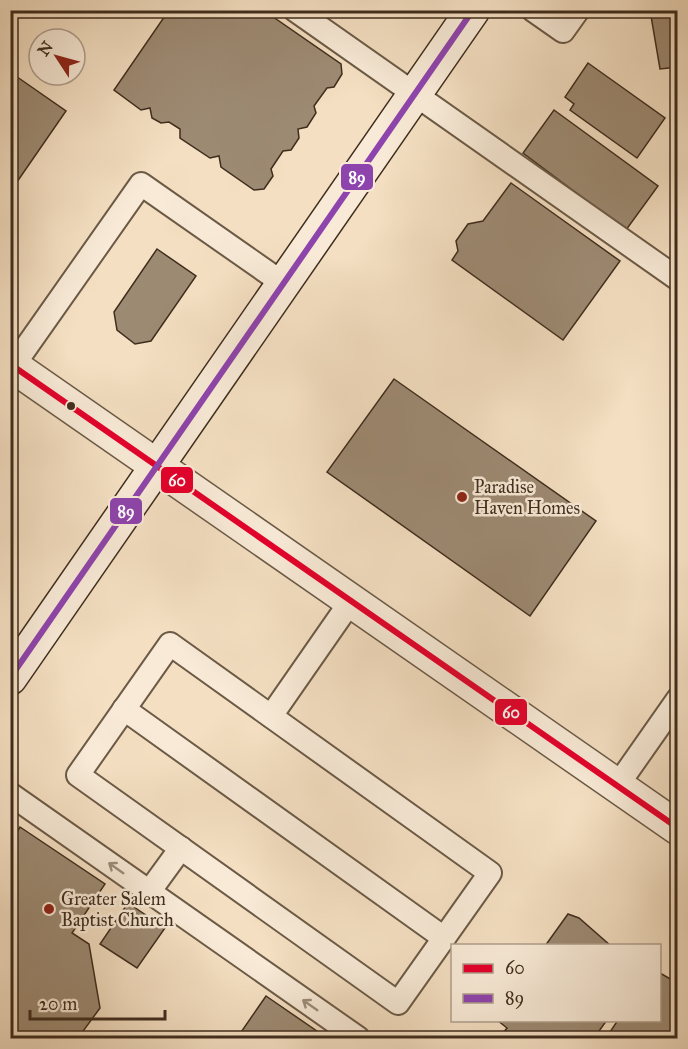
<svg xmlns="http://www.w3.org/2000/svg" width="688" height="1049" viewBox="0 0 688 1049" font-family="'IM FELL Great Primer',serif">
  <style>
    .building { fill: #9d8a73; stroke: #3f2d1d; stroke-width: 1.5 }
    .lines { fill: none; stroke-linecap: round; stroke-linejoin: round }
    .service-casing { stroke: #6c5a46; stroke-width: 26 }
    .tertiary-casing { stroke: #6c5a46; stroke-width: 36 }
    .secondary-casing { stroke: #3f2d1d; stroke-width: 36 }
    .service { stroke: #f8ead7; stroke-width: 22 }
    .tertiary { stroke: #f8ead7; stroke-width: 33 }
    .secondary { stroke: #f8ead7; stroke-width: 33 }
    .bus-1-casing { stroke: #f8ead7; stroke-width: 10 }
    .bus-2-casing { stroke: #f8ead7; stroke-width: 10 }
    .bus-1 { stroke: #e4002b; stroke-width: 6 }
    .bus-2 { stroke: #8e44ad; stroke-width: 6 }
    .oneway { stroke: #9c8c7a }
    .bus-dot { fill: #3f2d1d; stroke: #f8ead7; stroke-width: 2 }
    .poi-dot { fill: #8f2418; stroke: #f8ead7; stroke-width: 2 }
    .labels { text-anchor: middle; dominant-baseline: central; stroke-width: 5; stroke-linejoin: round; paint-order: stroke }
    .poi-label { font-size: 18px; fill: #3f2d1d; stroke: #f8ead7; text-anchor: start }
    .line-badge { stroke: #f8ead7; stroke-width: 2 }
    .badge-label { font-size: 16px; text-anchor: middle; font-weight: bold; fill: #fff }
  </style>
  <rect width="100%" height="100%" fill="#f4dfc2"/>
  <filter id="stains"><feTurbulence type="fractalNoise" baseFrequency=".00333" numOctaves="4"/><feColorMatrix values="0 0 0 0 .2 0 0 0 0 .09 0 0 0 0 .02 0 0 0 .5 -.17"/></filter>
  <radialGradient id="worn" r=".72"><stop offset=".6" stop-color="#630" stop-opacity="0"/><stop offset="1" stop-color="#630" stop-opacity=".3"/></radialGradient>
  <!-- building -->
  <g class="building">
    <path d="M169 10H263L341 64 342 74 334 87 327 88 314 106 316 113 307 127 298 129 299 138 291 150 283 151 271 169 273 176 264 189 254 190 221 167 219 156 210 158 180 138V129L169 122 161 123 152 118 150 108 141 110 114 90Z"/>
    <path d="M650 10H678V67L660 69Z"/>
    <path d="M588 63 665 118 637 158 570 110 574 104 565 97Z"/>
    <path d="M10 72 66 111 10 192Z"/>
    <path d="M554 110 658 186 626 230 523 153Z"/>
    <path d="M678 111V125L672 121Z"/>
    <path d="M511 183 620 261 563 340 452 260 458 251 456 241 468 224 483 221Z"/>
    <path d="M157 249 196 276 151 341 135 344 117 330 114 312Z"/>
    <path d="M394 379 596 521 530 616 327 472Z"/>
    <path d="M20 827 105 884 72 933 89 944 100 1008 78 1038H10V843Z"/>
    <path d="M128 903 165 928 137 968 100 944Z"/>
    <path d="M568 914 579 918 611 946H545Z"/>
    <path d="M660 973 672 980V989L678 993V1038H606L618 1020H660Z"/>
    <path d="M266 996 327 1038H237Z"/>
    <path d="M497 1020H607L594 1038H499L507 1028Z"/>
  </g>
  <g class="lines">
    <!-- service casing -->
    <g class="service-casing">
      <g id="service">
        <path d="M295 10 678 279"/>
        <path d="M533 10 563 31 578 10"/>
        <path d="M13 366 141 184 284 284"/>
        <path d="M170 644 490 873 398 1003 78 775Z"/>
        <path d="M124 709 444 938"/>
        <path d="M271 716 351 601"/>
        <path d="M617 786 678 699"/>
        <path d="M10 794 358 1038"/>
        <path d="M149 892 181 848"/>
      </g>
    </g>
    <!-- tertiary casing -->
    <g class="tertiary-casing">
      <path id="tertiary" d="M10 364 678 828"/>
    </g>
    <!-- secondary casing -->
    <g class="secondary-casing">
      <path id="secondary" d="M10 678 473 10"/>
    </g>
    <!-- service -->
    <use href="#service" class="service"/>
    <!-- tertiary -->
    <use href="#tertiary" class="tertiary"/>
    <!-- secondary -->
    <use href="#secondary" class="secondary"/>
    <!-- bus-1 casing -->
    <g class="bus-1-casing">
      <path id="bus-1" d="M10 364 678 828"/>
    </g>
    <!-- bus-2 casing -->
    <g class="bus-2-casing">
      <path id="bus-2" d="M10 678 473 10"/>
    </g>
    <!-- bus-1 -->
    <use href="#bus-1" class="bus-1"/>
    <!-- bus-2 -->
    <use href="#bus-2" class="bus-2"/>
  </g>
  <!-- one-way arrows -->
  <defs><path id="oneway-shaft" d="M-6 0H5M1.5-3L5.5 0L1.5 3" fill="none" stroke-width="1.6" stroke-linecap="round" stroke-linejoin="round" transform="scale(1.5)"/></defs>
  <g class="oneway">
    <use href="#oneway-shaft" transform="translate(116 868) rotate(-145)"/>
    <use href="#oneway-shaft" transform="translate(310 1005) rotate(-145)"/>
  </g>
  <!-- markers -->
  <circle class="bus-dot" cx="71" cy="406" r="5"/>
  <g class="poi-dot">
    <circle cx="462" cy="497" r="6"/>
    <circle cx="49" cy="909" r="6"/>
  </g>
  <g class="labels">
    <!-- poi labels -->
    <g class="poi-label">
      <text x="474" y="487">Paradise<tspan x="474" dy="21">Haven Homes</tspan></text>
      <text x="61" y="899">Greater Salem<tspan x="61" dy="21">Baptist Church</tspan></text>
    </g>
  </g>
  <g class="line-badge">
    <rect x="340" y="163" width="34" height="28" rx="6" fill="#8e44ad"/>
    <rect x="160" y="466" width="34" height="28" rx="6" fill="#e4002b"/>
    <rect x="109" y="497" width="34" height="28" rx="6" fill="#8e44ad"/>
    <rect x="494" y="698" width="34" height="28" rx="6" fill="#e4002b"/>
  </g>
  <g class="badge-label">
    <text x="357" y="183">89</text>
    <text x="177" y="486">60</text>
    <text x="126" y="517">89</text>
    <text x="511" y="718">60</text>
  </g>
  <!-- margin -->
  <rect width="688" height="1049" fill="none" stroke="#f4dfc2" stroke-width="36"/>
  <rect x="12" y="12" width="664" height="1025" fill="none" stroke="#3f2d1d" stroke-width="3"/>
  <rect x="18" y="18" width="652" height="1013" fill="none" stroke="#3f2d1d" stroke-width="1.5"/>
  <!-- legend -->
  <rect x="451" y="944" width="210" height="78" fill="#f8ead7" stroke="#ae9e8d" stroke-width="1.5"/>
  <rect x="463" y="964" width="30" height="9" fill="#e4002b" stroke="#ae9e8d" stroke-width="1.5"/>
  <text x="505" y="974" font-size="18" fill="#3f2d1d">60</text>
  <rect x="463" y="994" width="30" height="9" fill="#8e44ad" stroke="#ae9e8d" stroke-width="1.5"/>
  <text x="505" y="1004" font-size="18" fill="#3f2d1d">89</text>
  <!-- north arrow -->
  <g transform="translate(57 57) rotate(306)"><circle r="28" fill="#f8ead7" stroke="#ae9e8d" stroke-width="1.5"/>
  <path d="M0-4.5L10 22L0 15L-10 22Z" fill="#8f2418"/>
  <text y="-9" font-size="16" font-weight="bold" text-anchor="middle" fill="#3f2d1d">N</text>
  </g>
  <!-- scale -->
  <path d="M30 1010v9h135v-9" fill="none" stroke="#3f2d1d" stroke-width="3"/>
  <text x="39" y="1010" font-size="18" fill="#3f2d1d" stroke="#f8ead7" stroke-width="4.5" paint-order="stroke">20 m</text>
  <rect width="100%" height="100%" filter="url(#stains)"/>
  <rect width="100%" height="100%" fill="url(#worn)"/>
</svg>
